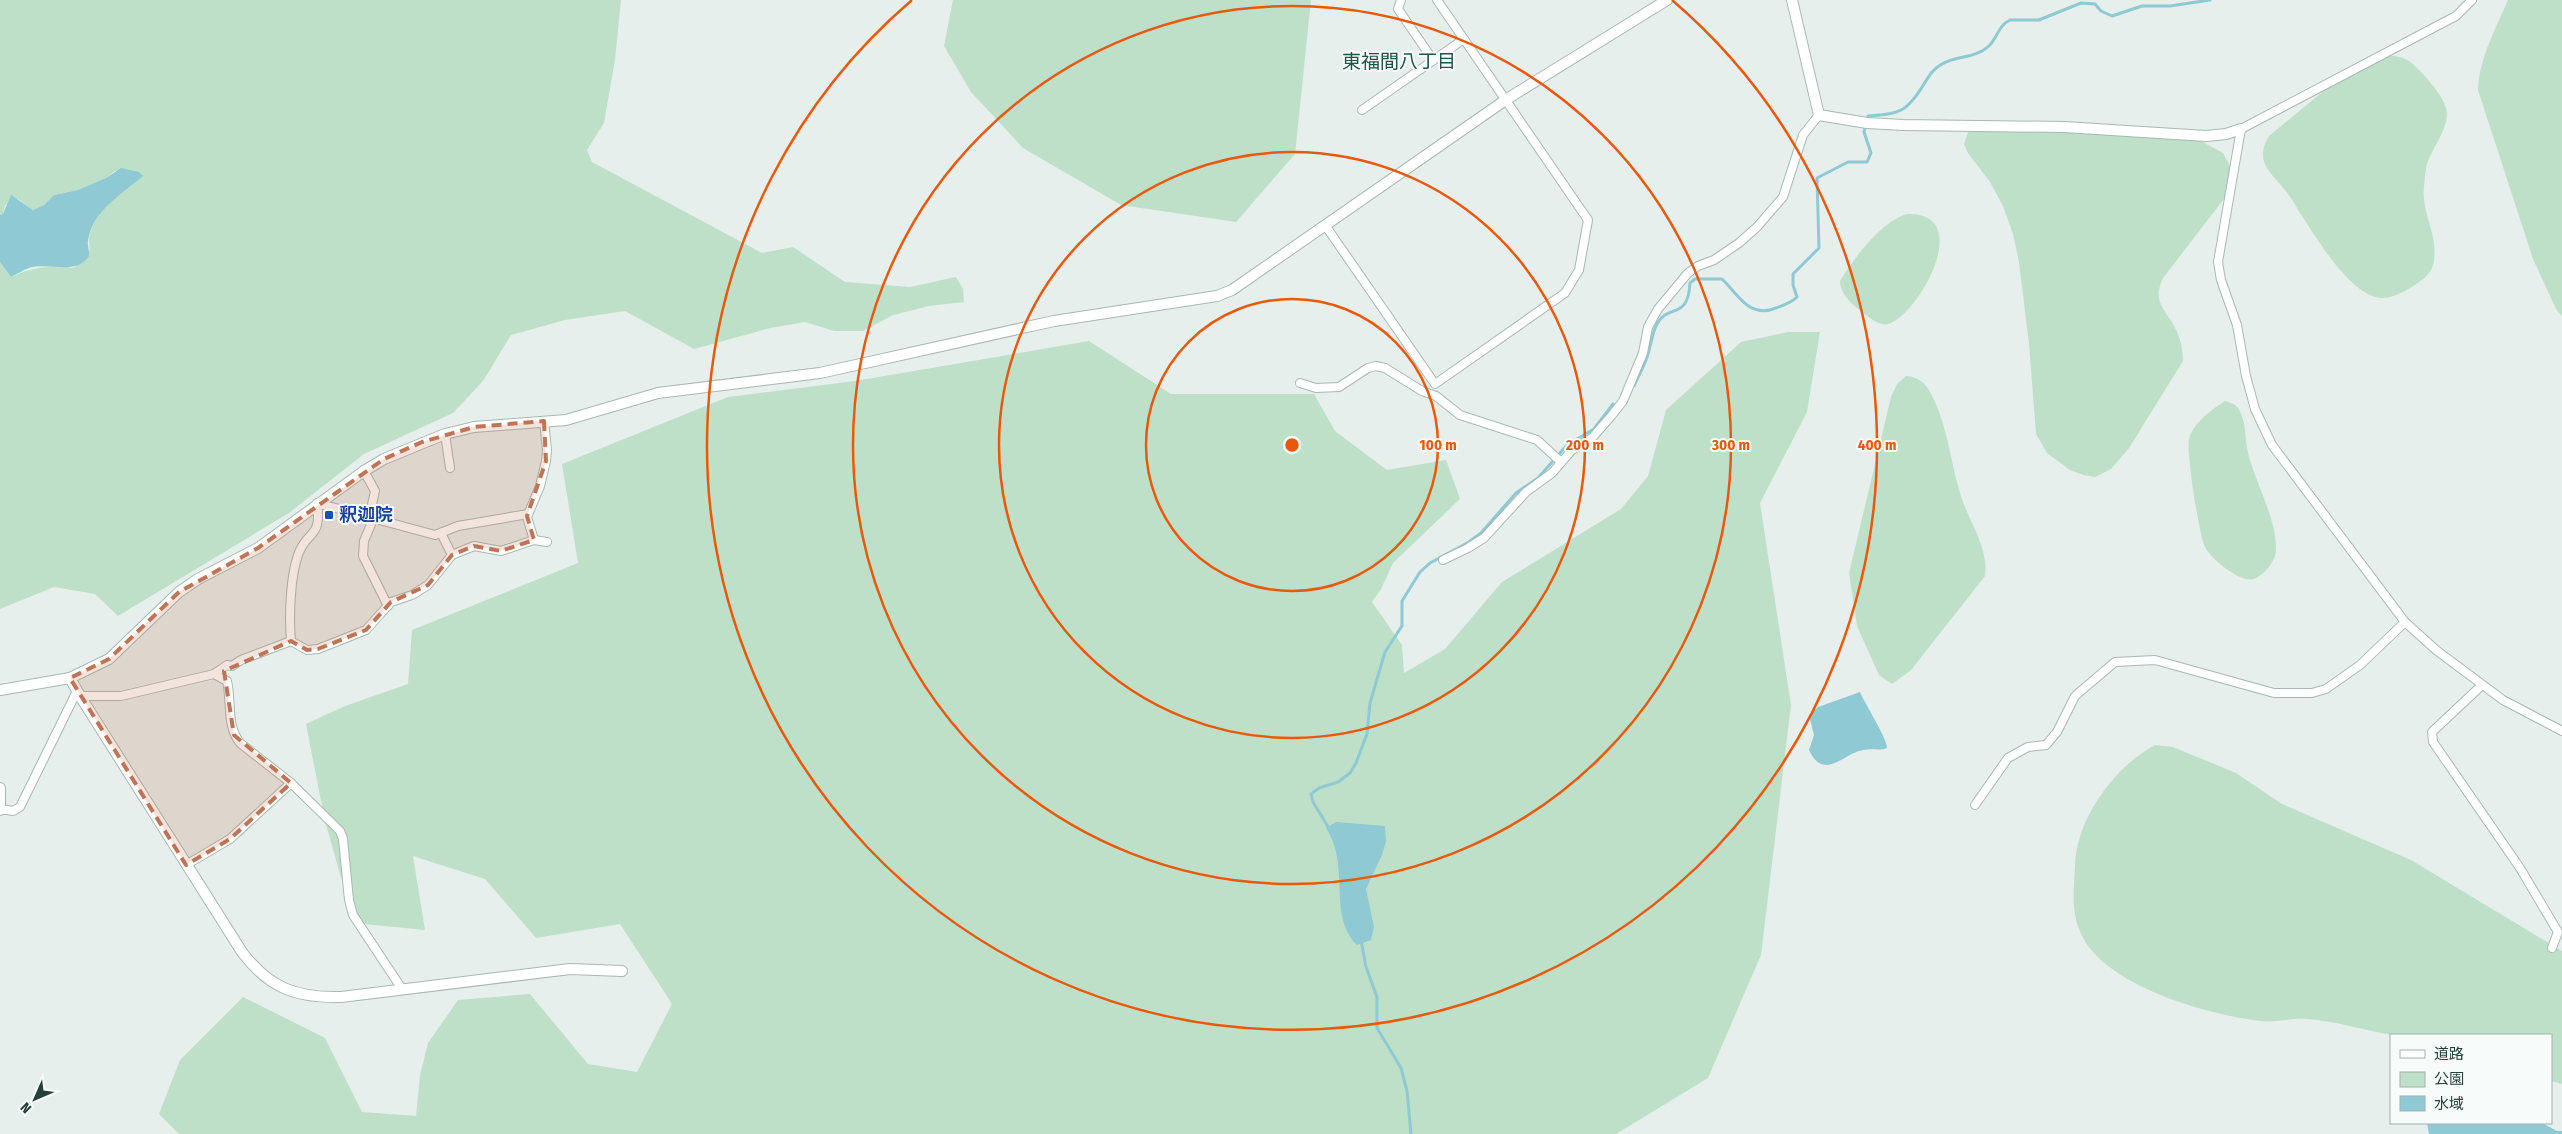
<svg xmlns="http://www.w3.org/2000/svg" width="2562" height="1134" viewBox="0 0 2562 1134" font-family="'Fira Sans Condensed','Noto Sans JP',sans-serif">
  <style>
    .green { fill: #bfe0c8 }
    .water { fill: #8ec9d4 }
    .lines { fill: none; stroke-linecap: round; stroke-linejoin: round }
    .stream { stroke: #8ec9d4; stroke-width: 3 }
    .minor-casing { stroke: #a8b8b2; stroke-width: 10 }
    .tertiary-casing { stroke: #a8b8b2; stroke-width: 12 }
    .minor { stroke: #fff; stroke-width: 8 }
    .tertiary { stroke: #fff; stroke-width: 10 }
    .marked { fill: #c07456; fill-opacity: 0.2; stroke: #c07456; stroke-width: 4; stroke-dasharray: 10 6; stroke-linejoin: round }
    .ring { fill: none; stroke: #e8590c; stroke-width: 2.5 }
    .transit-dot { fill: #1a4fb4; stroke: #f7fbf9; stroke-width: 2 }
    .labels { text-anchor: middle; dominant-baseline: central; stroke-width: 4; stroke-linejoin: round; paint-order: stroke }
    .transit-label { font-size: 18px; font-weight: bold; fill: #164399; stroke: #f7fbf9; text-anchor: start }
    .neighbourhood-label { font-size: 19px; fill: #1f5548; stroke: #f7fbf9 }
    .centre { fill: #e8590c; stroke: #f7fbf9; stroke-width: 2.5 }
    .ring-label { font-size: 15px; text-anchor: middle; font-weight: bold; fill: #e8590c; stroke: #f7fbf9; stroke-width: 4; stroke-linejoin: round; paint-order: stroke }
  </style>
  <rect width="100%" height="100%" fill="#e6efeb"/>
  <!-- green -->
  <g class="green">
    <path d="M0 0H621L615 60 604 123 587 150 592 162 762 253 793 247 845 282 910 287 956 277 963 289 964 302 929 306 893 315 863 331H834L805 322 770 328 694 349 625 311 565 320 511 335 483 381 453 413 364 454 289 513 118 616 95 594 54 587 0 609V262L11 277C32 267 51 265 74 268L90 250C82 218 121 194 142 176L115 171 108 177 78 190 54 195 44 205 33 210 18 199 5 205 3 214 0 215Z"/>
    <path d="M953 0H1311L1295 154 1236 222 1121 205 1023 148 971 92 944 46Z"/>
    <path d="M2508 0H2562V316L2556 309 2533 259 2478 90C2479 59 2496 28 2508 0Z"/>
    <path d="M2387 55C2394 56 2403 57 2409 61 2420 69 2443 95 2446 108 2451 124 2434 146 2428 161 2425 168 2425 179 2424 187 2421 214 2440 236 2433 265 2430 276 2419 282 2410 288 2402 293 2391 298 2381 298 2351 296 2317 239 2302 216 2296 207 2292 198 2285 190 2269 171 2254 161 2269 136L2354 66Z"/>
    <path d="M1975 125 2197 139 2223 153 2235 175 2230 191 2163 278C2153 300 2162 306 2173 324 2180 336 2183 348 2183 361L2129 448 2111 469 2095 477 2083 475 2070 470 2047 453 2036 434 2029 344 2019 262 2013 234 2003 206 1990 182 1968 153 1964 144 1969 129Z"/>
    <path d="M1907 214C1977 212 1917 317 1888 324 1878 326 1869 317 1861 311 1852 305 1840 293 1840 281 1853 259 1882 221 1907 214Z"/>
    <path d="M1788 332H1820L1807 412 1760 503 1791 705 1761 955 1708 1078 1616 1134H179L159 1114 180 1060 243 997 325 1038 362 1112 416 1116 420 1075 428 1043 458 1000 530 994 588 1064 637 1072 672 1004 620 924 536 938 485 879 413 856 425 930 354 923 325 821 306 724 345 706 408 684 412 630 578 563 562 464 728 397 855 381 1089 341 1171 394H1314L1335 431 1387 470 1446 460 1460 499 1393 563 1381 589 1372 602 1402 645 1404 673 1445 649 1502 582 1621 509 1648 476 1666 410 1741 342Z"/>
    <path d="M1906 376C1917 377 1925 382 1930 392 1948 424 1950 462 1961 496 1969 522 1989 548 1985 576L1911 670 1892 684 1879 675 1857 626 1849 573 1891 397 1897 384Z"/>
    <path d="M2225 401C2230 402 2235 404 2238 408 2246 420 2245 435 2247 448 2253 479 2277 518 2276 550 2276 561 2264 575 2254 579 2240 583 2211 559 2205 547 2199 535 2186 451 2189 439 2194 422 2211 410 2225 401Z"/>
    <path d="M2155 745 2173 747 2236 773 2282 804 2411 860 2562 951V1084L2551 1081V1035C2514 1035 2478 1035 2441 1035 2425 1035 2407 1038 2392 1035 2363 1030 2336 1021 2306 1019 2291 1018 2276 1023 2261 1021 2208 1015 2099 985 2079 929 2071 909 2074 887 2075 866 2076 819 2115 766 2155 745Z"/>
  </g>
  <!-- water -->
  <g class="water">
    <path d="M121 168 139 172 143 176C123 193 91 212 88 241 87 246 90 251 89 256 75 276 50 262 29 268 23 270 17 274 11 277L0 262V215L3 214 11 195 33 210 44 205 54 195 78 190 108 177Z"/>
    <path d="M1860 692C1865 704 1888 740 1887 748 1880 751 1871 748 1863 750 1844 753 1824 782 1809 750L1814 735 1809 715 1818 707Z"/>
    <path d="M1336 822 1385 826 1386 841 1382 855 1366 889 1374 927 1371 940 1357 945C1327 915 1351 866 1326 828Z"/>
    <path d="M2427 1123H2542L2557 1131H2562V1134H2429Z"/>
  </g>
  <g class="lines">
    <!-- stream -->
    <g class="stream">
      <path d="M1634 386C1638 376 1645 365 1648 354 1651 345 1652 333 1657 324 1668 303 1688 321 1690 283L1695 279H1722C1739 295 1749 319 1776 308 1784 305 1791 303 1797 297L1793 285V274L1819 248 1817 178 1848 162H1867L1871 153 1864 132 1868 116C1900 114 1907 112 1924 84 1929 76 1933 69 1942 64 1957 55 1975 59 1989 46 1997 38 1999 25 2010 20H2039L2081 3 2095 4 2101 11 2112 16 2142 6H2170L2210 0"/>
      <path d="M1330 830 1313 802 1311 794 1319 788 1338 782 1350 773 1356 763 1367 734 1370 703 1385 652 1402 626V601L1420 572 1430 563 1469 542 1481 533 1516 493 1538 478 1567 445 1594 429 1613 404"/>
      <path d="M1361 940 1366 967 1377 997V1028L1401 1068 1407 1091 1411 1134"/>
    </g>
    <!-- minor casing -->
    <g class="minor-casing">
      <g id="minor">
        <path d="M1401 0 1398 9 1433 60"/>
        <path d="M2472 0 2456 16 2241 129 2218 262 2221 280 2237 325 2246 376 2255 409 2272 445 2405 622 2436 650 2503 700 2562 731"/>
        <path d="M1362 110 1464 39"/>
        <path d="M1325 225 1435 384 1565 293 1579 270 1588 220 1437 0"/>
        <path d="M1300 383 1316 388 1339 387 1368 368 1376 366 1385 368 1422 391 1436 396 1460 415 1537 440 1561 462"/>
        <path d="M445 434 450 468"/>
        <path d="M364 471 375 491 371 509 372 522 364 541 363 556 388 606"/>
        <path d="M441 533 452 555"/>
        <path d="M534 540 527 517 540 486 546 461 547 450 544 421"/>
        <path d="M1443 560 1468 548 1484 538 1526 492 1552 473 1572 450 1592 438 1612 415 1623 401 1643 353 1648 327 1658 309 1688 273 1698 266 1714 260 1739 243 1757 227 1783 197 1803 135 1819 115"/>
        <path d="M291 641C289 617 290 578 298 555 307 529 322 540 317 503L435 535 458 526 528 514"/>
        <path d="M214 674 227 681C232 703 226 725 240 743L291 783 340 831 343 839 349 900 353 915 402 989"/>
        <path d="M2482 685 2432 732 2433 742 2520 868 2558 932 2552 948"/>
        <path d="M80 696H121L214 674 227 665 232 666 241 660 291 641 307 650 318 649 366 630 391 602 412 595 428 585 452 555 474 546 501 551 534 540 547 542"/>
        <path d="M1975 805 2008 758 2028 747 2046 745 2057 732 2075 696 2115 662 2155 660 2274 693H2312L2326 689 2360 665 2405 622"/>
        <path d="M0 809 13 811 20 807 77 691"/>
        <path d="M186 865 230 839 291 783"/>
      </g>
    </g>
    <!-- tertiary casing -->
    <g class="tertiary-casing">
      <g id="tertiary">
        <path d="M1792 0 1819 115 1867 123 1903 125 2064 127 2206 136 2226 134 2241 129"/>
        <path d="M70 678 80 696 242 952C269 988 296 998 341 997L570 969 622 971"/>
        <path d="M0 690 70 678 109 659 179 592 198 579 258 548 364 471 384 459 445 434 474 427 566 420 658 393 820 373 1054 321 1217 296 1232 290 1507 99 1667 0"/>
        <path d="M0 788V810"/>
      </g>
    </g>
    <!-- minor -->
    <use href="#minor" class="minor"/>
    <!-- tertiary -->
    <use href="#tertiary" class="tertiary"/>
  </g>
  <!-- marked area -->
  <path class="marked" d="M544 421 546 461 527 516 534 540 501 551 474 546 452 555 428 585 391 602 366 630 318 649 307 650 291 641 224 671 234 735 291 783 230 839 186 865 70 678 109 659 179 592 258 548 384 459 422 442 474 427Z"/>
  <!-- distance rings -->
  <g class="ring">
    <circle cx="1292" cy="445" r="146"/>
    <circle cx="1292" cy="445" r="293"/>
    <circle cx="1292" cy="445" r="439"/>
    <path d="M1672 0A585 585 0 1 1 912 0"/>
  </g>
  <!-- markers -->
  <rect class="transit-dot" x="324" y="510" width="10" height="10" rx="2.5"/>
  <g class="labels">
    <!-- transit labels -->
    <g class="transit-label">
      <text x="339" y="515">釈迦院</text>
    </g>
    <!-- neighbourhood labels -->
    <g class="neighbourhood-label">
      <text x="1399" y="61">東福間八丁目</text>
    </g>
  </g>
  <circle cx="1292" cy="445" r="8" class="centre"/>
  <g class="ring-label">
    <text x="1438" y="450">100 m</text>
    <text x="1585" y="450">200 m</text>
    <text x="1731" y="450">300 m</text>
    <text x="1877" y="450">400 m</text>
  </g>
  <!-- legend -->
  <rect x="2390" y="1034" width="162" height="90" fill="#f7fbf9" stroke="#a3b1ad"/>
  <rect x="2400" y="1050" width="25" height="8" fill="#ffffff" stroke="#a3b1ad"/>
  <text x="2434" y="1059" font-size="15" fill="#24423a">道路</text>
  <rect x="2400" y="1072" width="25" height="15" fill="#bfe0c8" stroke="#a3b1ad"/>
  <text x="2434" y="1084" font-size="15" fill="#24423a">公園</text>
  <rect x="2400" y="1096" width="25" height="15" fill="#8ec9d4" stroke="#a3b1ad"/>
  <text x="2434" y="1109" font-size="15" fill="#24423a">水域</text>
  <!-- north arrow -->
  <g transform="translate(35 1099) rotate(225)" stroke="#f7fbf9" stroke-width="4" paint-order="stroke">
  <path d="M0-4L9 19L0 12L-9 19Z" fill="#24423a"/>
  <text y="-8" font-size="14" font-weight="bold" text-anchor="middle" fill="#24423a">N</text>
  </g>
</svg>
